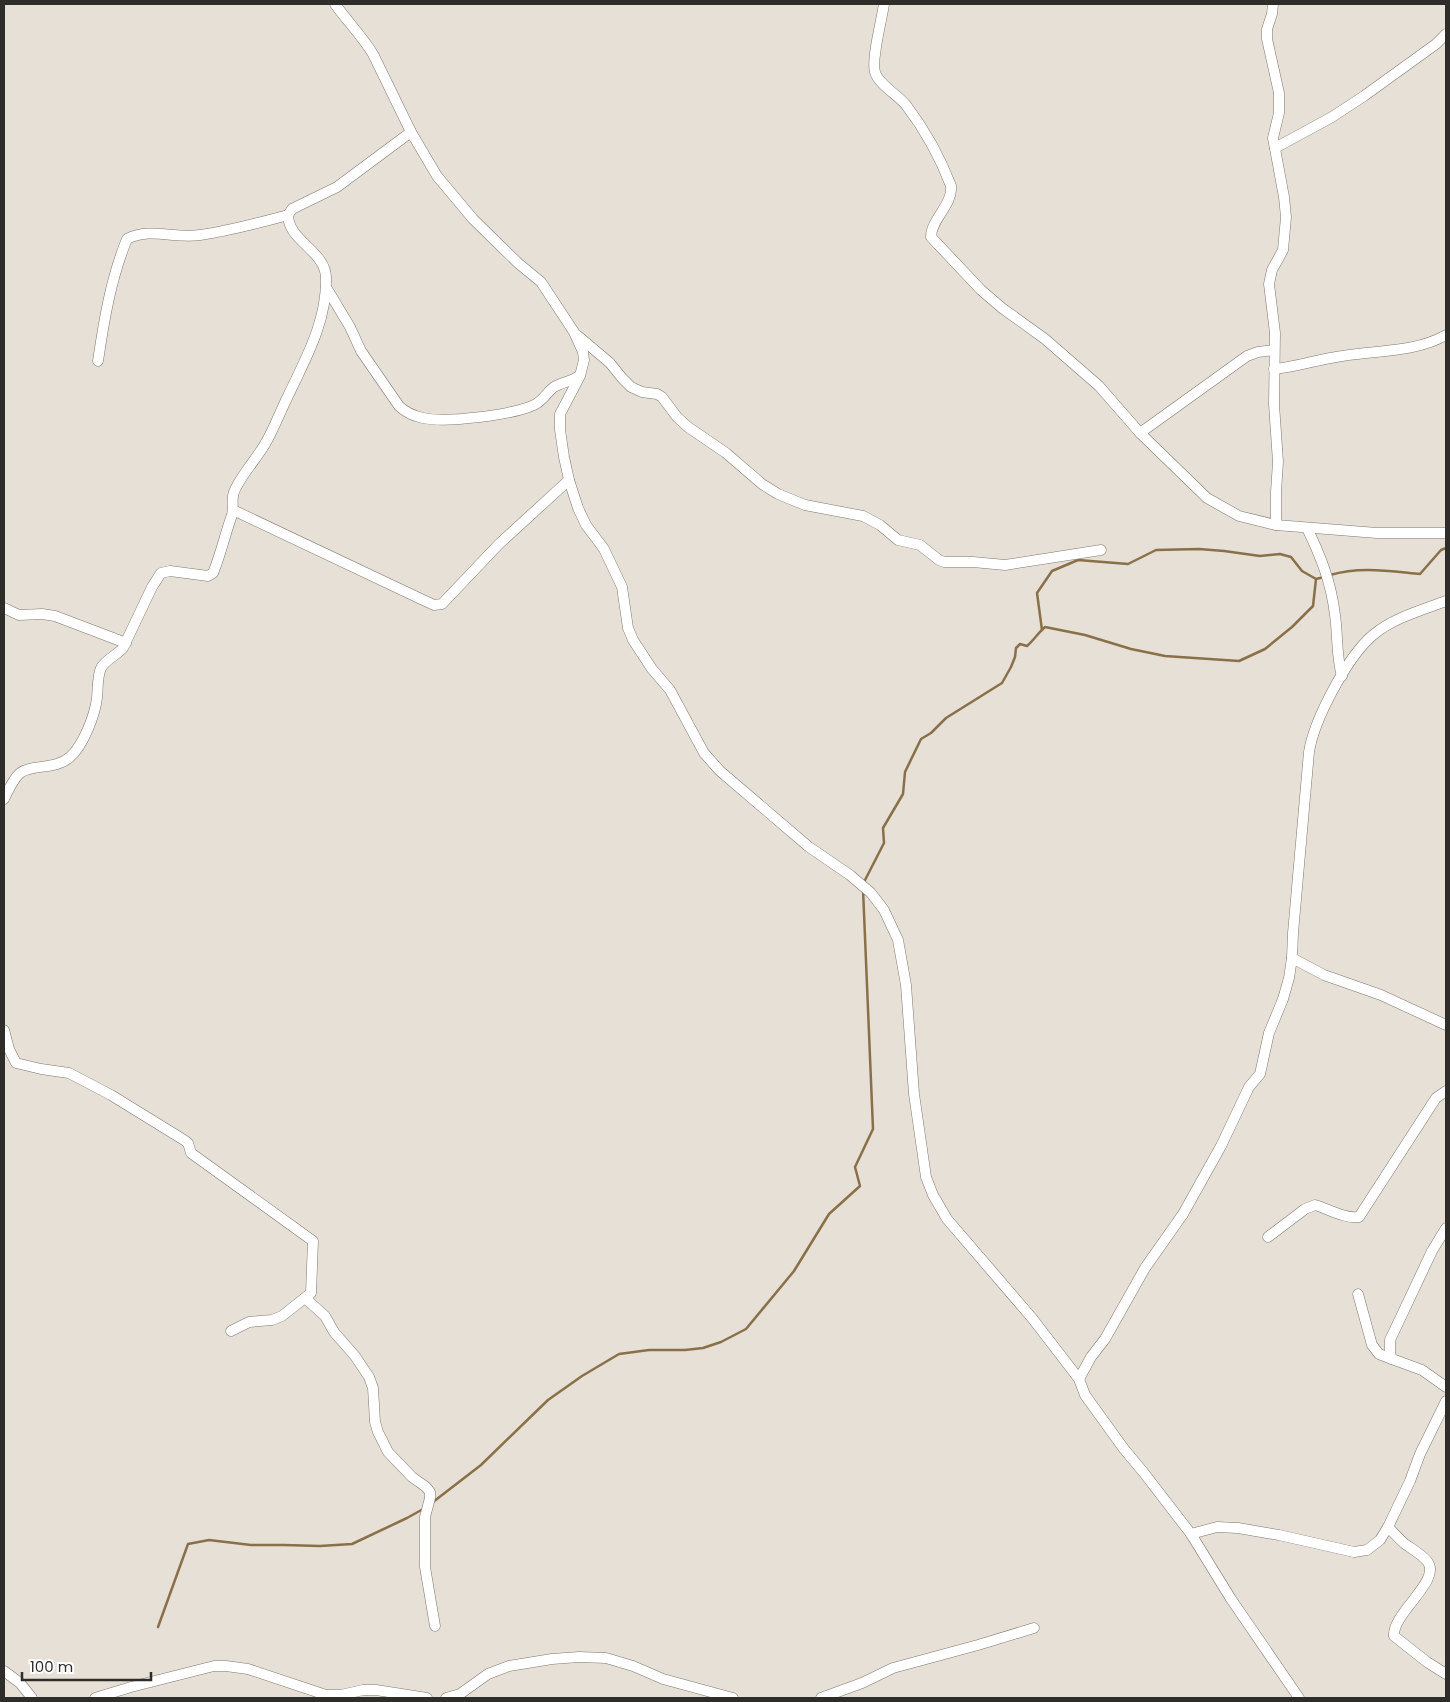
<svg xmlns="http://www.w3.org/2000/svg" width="1450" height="1702" viewBox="0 0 1450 1702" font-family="Poppins,sans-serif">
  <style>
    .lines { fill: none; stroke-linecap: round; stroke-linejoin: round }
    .stream { stroke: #897048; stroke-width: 2.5 }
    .street-casing { stroke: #7e786f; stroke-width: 11 }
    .street { stroke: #fff; stroke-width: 10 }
  </style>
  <rect width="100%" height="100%" fill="#e7e0d7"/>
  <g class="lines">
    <!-- stream -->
    <g class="stream">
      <path d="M1330 575C1360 566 1389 571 1420 574L1441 550 1446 548"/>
      <path d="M1042 630 1037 593 1052 571 1078 560 1128 564 1156 550 1199 549 1224 551 1260 556 1280 554 1291 557 1302 571 1316 579"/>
      <path d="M863 884 884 843 883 828 903 794 905 772 921 739 931 733 946 718 1002 683 1011 667 1015 657 1016 648 1020 644 1027 646C1034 640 1038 633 1045 627L1085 635 1131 649 1165 656 1239 661 1265 649 1292 627 1313 606 1316 579 1324 577"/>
      <path d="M433 1502 481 1465 548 1400 582 1376 619 1354 649 1350H685L703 1348 721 1342 746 1329 794 1271 829 1214 860 1186 855 1167 873 1129 863 889"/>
      <path d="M158 1627 188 1544 209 1540 251 1545H284L320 1546 352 1544 407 1518 425 1508"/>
    </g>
    <!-- street casing -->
    <g class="street-casing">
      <g id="street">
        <path d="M335 4C347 21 362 36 373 54L411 132 437 176 473 219 518 263 541 282 574 332 583 352 584 360 580 376 560 414V430L564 457 569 480 578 508 586 525 604 549 622 587 628 628 633 640 652 669 670 690 704 753 720 771 809 847 850 875 871 893 884 910 898 940 906 985 914 1094 926 1177 933 1195 947 1219 1032 1318 1079 1379 1085 1395 1124 1449 1144 1473 1191 1534 1231 1599 1299 1698"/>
        <path d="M884 4C882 19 871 60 875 72 878 84 898 95 906 105 925 130 940 157 951 186 953 205 931 219 931 237L981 290 1002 308 1045 339 1099 386 1140 433 1207 498 1239 516 1276 525 1377 533H1446"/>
        <path d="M1273 4 1272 14 1267 29V39L1279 93V113L1273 138 1284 197 1286 217 1283 250 1272 270 1269 284 1275 333 1274 404 1278 462 1276 492V525"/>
        <path d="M1275 148 1332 117 1364 96 1436 44 1446 34"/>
        <path d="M326 287 350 327 361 351 399 406C406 413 414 416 423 418 447 423 512 415 534 405 543 401 547 392 554 387 562 382 571 382 579 376"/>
        <path d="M578 336 610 363 622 378 631 387 642 392 657 394 662 397 677 417 688 427 726 453 762 484 778 494 805 505 863 516 880 525 898 540 920 545 939 560 944 562H973L1005 565 1101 550"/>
        <path d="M98 361C104 320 111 278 127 239 151 227 175 239 200 235 229 231 259 223 288 215"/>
        <path d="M1274 369C1297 367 1319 359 1342 356 1377 350 1414 353 1446 335"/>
        <path d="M1140 433 1247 356 1258 352 1274 350"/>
        <path d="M233 510 421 599 434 605 442 604 499 544 569 480"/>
        <path d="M1307 528C1321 557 1331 582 1335 615 1338 635 1336 656 1342 676"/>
        <path d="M4 608 19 615 42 614 55 616 126 643"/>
        <path d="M4 799C8 791 13 779 20 773 32 764 56 770 70 757 83 746 95 715 97 698 98 689 97 677 101 668 105 660 117 655 123 648L152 587 161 573 170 571 208 576 213 573C221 554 225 534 232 515 234 507 231 499 234 492 239 478 257 458 265 444 274 429 280 412 288 396 306 358 327 321 326 278 326 251 288 241 288 215L292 209 337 187 411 132"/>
        <path d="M1292 958 1324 975 1381 995 1446 1025"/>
        <path d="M4 1030 9 1049 16 1063 41 1069 69 1073 111 1095 184 1140 188 1143 191 1153 313 1241 311 1293 282 1316 272 1320 249 1322 231 1331"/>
        <path d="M1446 1228 1432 1251 1390 1340V1353L1392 1359 1422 1370 1446 1387"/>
        <path d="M1268 1237 1305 1209 1315 1205C1329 1209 1345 1219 1359 1217L1436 1098 1446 1091"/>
        <path d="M1358 1294 1372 1345 1379 1354 1392 1359"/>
        <path d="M305 1298 325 1316 334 1332 355 1356 369 1377 373 1388 375 1422 378 1432 388 1452 412 1477 426 1487 430 1492V1498L425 1517V1567L435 1626"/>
        <path d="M1079 1379 1091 1357 1105 1339 1145 1268 1183 1214 1221 1146 1249 1087 1260 1074 1269 1033 1283 999 1289 978 1292 958 1293 933 1309 752C1314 720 1347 657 1373 635 1393 618 1422 610 1446 601"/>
        <path d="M1388 1527C1394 1533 1399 1539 1405 1544 1412 1549 1421 1554 1427 1561 1443 1580 1392 1613 1394 1636L1427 1662 1446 1674"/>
        <path d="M1191 1534 1217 1527 1238 1528 1279 1535 1354 1552 1367 1550 1380 1540 1388 1527 1410 1481 1420 1454 1446 1401"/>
        <path d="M4 1671 20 1683 32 1698"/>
        <path d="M95 1698 131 1687 214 1666H226L248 1669 326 1695H341L363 1690H376L427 1698"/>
        <path d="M446 1698 460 1694 488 1674 509 1666 552 1659 579 1657 606 1658 633 1666 663 1679 733 1698"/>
        <path d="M821 1698 862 1683 893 1668 978 1645 1034 1628"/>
      </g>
    </g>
    <!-- street -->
    <use href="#street" class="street"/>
  </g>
  <!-- border -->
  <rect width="1450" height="1702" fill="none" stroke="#2f2d29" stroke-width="10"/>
  <!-- scale -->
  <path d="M22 1672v8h129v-8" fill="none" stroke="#2f2d29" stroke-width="2.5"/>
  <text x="30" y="1672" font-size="15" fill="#2f2d29" stroke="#ffffff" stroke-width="4" paint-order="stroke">100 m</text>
</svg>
